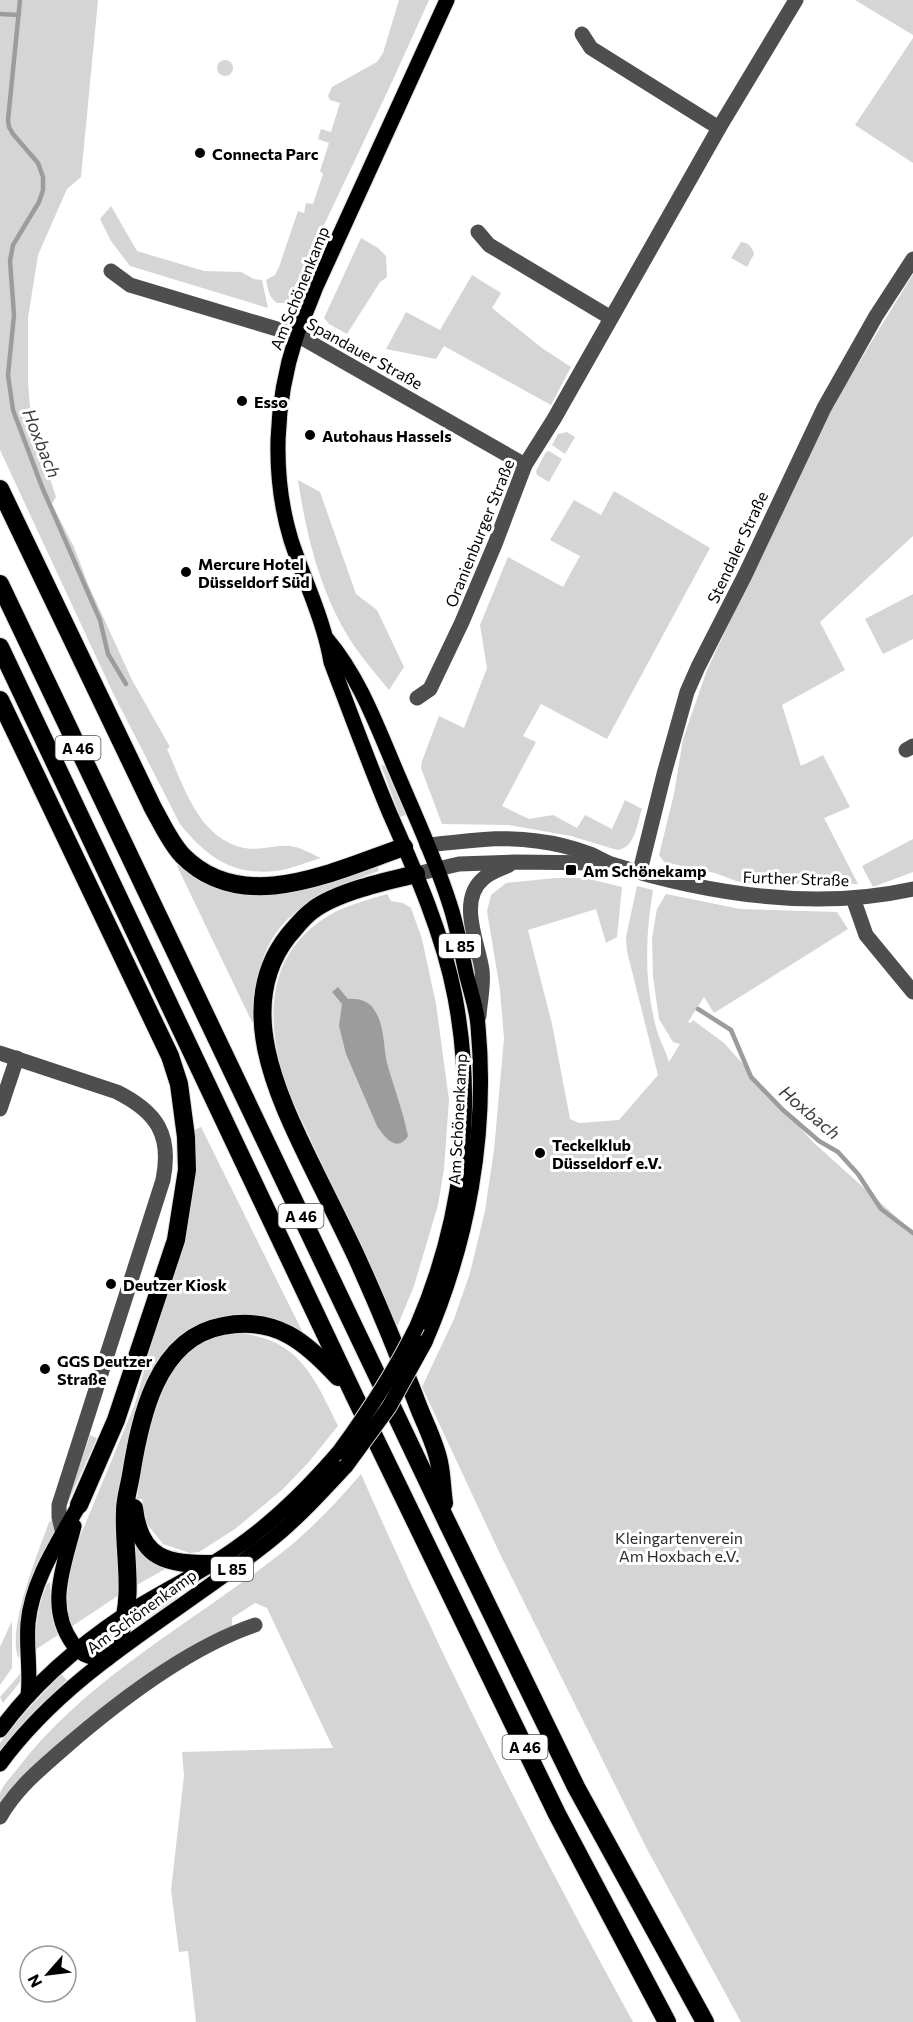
<svg xmlns="http://www.w3.org/2000/svg" width="913" height="2022" viewBox="0 0 913 2022" font-family="Commissioner,sans-serif">
  <style>
    .green { fill: #d5d5d5 }
    .water { fill: #9c9c9c }
    .lines { fill: none; stroke-linecap: round; stroke-linejoin: round }
    .stream { stroke: #9c9c9c; stroke-width: 4.5 }
    .major-casing { stroke: #dbdbdb; stroke-width: 17 }
    .highway-casing { stroke: #dbdbdb; stroke-width: 20 }
    .minor { stroke: #4e4e4e; stroke-width: 15 }
    .major { stroke: #000; stroke-width: 15 }
    .highway { stroke: #000; stroke-width: 18 }
    .major-bridge-casing { stroke: #dbdbdb; stroke-width: 17; stroke-linecap: butt }
    .major-bridge { stroke: #000; stroke-width: 15 }
    .poi-dot { fill: #000; stroke: #fff; stroke-width: 2 }
    .labels { text-anchor: middle; dominant-baseline: central; stroke-width: 6; stroke-linejoin: round; paint-order: stroke }
    .shield { fill: #fff; stroke: #4c4c4c; stroke-width: 1.5 }
    .shield-label { font-size: 15px; font-weight: bold; fill: #000 }
    .poi-label { font-size: 16px; font-weight: bold; fill: #000; stroke: #fff; text-anchor: start }
    .street-label { font-size: 16px; fill: #000; stroke: #fff }
    .park-label { font-size: 16px; fill: #2c2c2c; stroke: #fff }
    .water-label { font-size: 18px; font-style: italic; fill: #3d3d3d; stroke: #fff }
  </style>
  <rect width="100%" height="100%" fill="#fff"/>
  <!-- green -->
  <g class="green">
    <path d="M0 0H98L81 177 67 189 38 255 28 318V381L31 420 56 497 52 504 74 547 88 584 132 680 170 747 167 749C184 786 198 838 244 848 260 851 277 844 291 846 300 847 312 854 321 858 307 862 291 869 276 871 232 876 206 856 180 824L112 691 0 450Z"/>
    <path d="M399 0H429L391 84 287 303H277C269 298 268 289 266 280L275 275 279 267 298 211 304 213 306 203 313 204 323 174 320 171 329 143 318 139 321 129 331 132 340 103 330 100 328 96 332 87 377 62 383 53Z"/>
    <path d="M855 0H913V35Z"/>
    <path d="M913 38V163L855 125Z"/>
    <circle cx="225" cy="68" r="8"/>
    <path d="M111 206 137 251 204 271 241 272 254 279 262 280 268 308 130 266 111 241 100 219Z"/>
    <path d="M361 238 378 248 386 256 387 277 380 282 347 334 329 324 324 318Z"/>
    <path d="M741 242C749 243 752 247 754 254L747 267 731 258Z"/>
    <path d="M913 274V536L820 622 845 670 782 705 801 766 823 755 850 807 824 818 858 884H754L736 881 715 873 664 862 659 855 674 794 683 739 707 670 829 411Z"/>
    <path d="M472 275 501 293 492 308 542 348 571 367 551 405 444 346 436 359 386 349 406 312 440 330Z"/>
    <path d="M567 432 575 437 565 454 552 445 558 434Z"/>
    <path d="M549 451 562 459 549 482 537 475 536 471 546 452Z"/>
    <path d="M298 480 320 492 356 594 377 610 404 667 389 690C379 678 369 666 360 654 323 604 307 540 298 480Z"/>
    <path d="M614 491 710 548 607 739 541 704 523 736 536 742 502 806 529 819 553 815 577 828 585 815 612 829 625 800 642 809C637 823 635 849 617 850L571 836 509 825 442 824 421 768 422 761 439 716 464 728 487 668 480 625 508 557 563 587 580 556 550 540 574 500 601 515Z"/>
    <path d="M913 594V639L883 654 865 619Z"/>
    <path d="M381 765 385 766 387 770 406 815 400 817Z"/>
    <path d="M913 839V872L873 887 862 866Z"/>
    <path d="M180 864C198 873 215 885 234 892 264 903 344 874 377 865L379 871C326 890 272 910 259 974 256 988 257 1005 257 1020L252 1022 177 866Z"/>
    <path d="M556 878H585L622 887 617 937 606 943 596 909 528 930 552 1024 570 1119 579 1123 619 1120 658 1075 627 951 626 937 637 886 653 890C645 937 644 984 657 1031 660 1041 666 1051 669 1062L680 1044 673 1042 659 1019 653 976 652 938 657 909 666 894 740 909 837 912 848 929 714 1013 704 997 688 1022 691 1023 693 1020 724 1043 814 1143 913 1232V2022H741L647 1849 500 1554 422 1387 454 1319 470 1273 485 1211 494 1150 504 1038 500 990 487 911 491 895 506 883Z"/>
    <path d="M387 894 391 901 403 903 411 908 422 939 436 1004 449 1100 444 1169 438 1205 414 1286 397 1327 285 1084C265 1017 265 950 335 912 352 904 370 899 387 894Z"/>
    <path d="M201 1127 305 1337 243 1317 149 1377 119 1595 71 1627C63 1601 69 1576 74 1551L135 1404 152 1341 178 1263 191 1199 194 1130Z"/>
    <path d="M231 1332C298 1338 311 1371 338 1426L308 1463 282 1490 235 1529 199 1552 190 1553 163 1544 147 1524 142 1499H137L141 1465 151 1415 170 1368 202 1341Z"/>
    <path d="M90 1435 97 1438 65 1509 64 1504 78 1470Z"/>
    <path d="M361 1474C443 1661 535 1844 633 2022H196L188 1951 179 1952 171 1890 184 1776 182 1752 333 1748 267 1608 255 1603 232 1618V1626L171 1662 47 1753 24 1774 0 1808C0 1804 0 1798 0 1794 2 1785 13 1775 18 1768 87 1678 192 1623 280 1554 310 1531 336 1503 361 1474Z"/>
    <path d="M54 1519 55 1531 36 1572 21 1622 19 1659C5 1632 39 1551 49 1522Z"/>
    <path d="M137 1546 142 1552 167 1568 135 1586V1547Z"/>
    <path d="M50 1582 53 1622 58 1635 35 1650C35 1627 38 1605 47 1584Z"/>
    <path d="M176 1595 178 1597 129 1631 130 1622Z"/>
    <path d="M12 1621V1668L0 1685V1647Z"/>
    <path d="M21 1673 20 1682 3 1703 0 1697Z"/>
    <path d="M61 1674 67 1680 27 1720 0 1752V1743L15 1723Z"/>
  </g>
  <!-- water -->
  <path class="water" d="M338 987 348 999C357 998 368 1001 373 1008 385 1024 383 1045 387 1063 394 1088 403 1111 408 1136 397 1153 385 1138 377 1126L346 1054 339 1026 342 1004 332 992Z"/>
  <g class="lines">
    <!-- stream -->
    <g class="stream">
      <path d="M20 0 8 120 9 127 13 134 38 163 43 177V190L39 202 13 245 10 261 14 315 8 375 13 410 42 487 100 620 108 654 126 684"/>
      <path d="M0 14 19 15"/>
      <path d="M698 1009 731 1030 751 1077 783 1110 819 1141 838 1152 858 1174 881 1209 913 1233"/>
    </g>
    <!-- major casing -->
    <g class="major-casing">
      <g id="major">
        <path d="M327 639C361 679 379 732 400 780 417 820 436 861 449 902 457 925 461 950 466 973 470 990 477 1009 478 1026 488 1134 468 1243 425 1342"/>
        <path d="M417 1326C462 1222 476 1108 455 997 443 934 416 873 390 814 369 764 350 712 331 662 324 620 304 580 291 540 271 474 275 402 296 337 302 321 309 305 315 289L447 0"/>
        <path d="M74 1526C64 1566 46 1607 73 1644 82 1656 92 1659 106 1658"/>
        <path d="M28 1696C31 1672 26 1648 28 1623 32 1580 59 1541 79 1505"/>
        <path d="M0 1730C33 1685 77 1647 123 1616 160 1592 200 1574 236 1548 275 1521 308 1488 339 1452"/>
        <path d="M0 1764C71 1667 179 1614 271 1540 298 1518 322 1492 346 1466"/>
      </g>
    </g>
    <!-- highway casing -->
    <g class="highway-casing">
      <g id="highway">
        <path d="M0 489 153 808C162 824 170 842 182 855 243 918 336 870 404 847"/>
        <path d="M0 584 446 1520 576 1787 705 2022"/>
        <path d="M0 647 354 1395 557 1814 667 2022"/>
        <path d="M0 700 170 1056 179 1084 186 1137 187 1170 176 1240 116 1420 79 1505"/>
        <path d="M416 874C386 881 337 892 313 910 303 917 296 927 288 936 234 1005 277 1094 310 1162 325 1193 341 1224 356 1256 378 1304 398 1353 417 1403 424 1422 435 1442 439 1462 442 1475 442 1490 444 1503"/>
        <path d="M134 1508C140 1560 167 1564 213 1564"/>
        <path d="M106 1658C111 1650 116 1642 120 1634 135 1594 123 1551 125 1511 125 1499 129 1487 131 1475 140 1419 156 1338 223 1326 275 1316 305 1341 338 1377"/>
      </g>
    </g>
    <!-- minor -->
    <g class="minor">
      <path d="M582 34 591 48 719 128"/>
      <path d="M478 232 489 245 611 318"/>
      <path d="M111 271 130 285 297 335 525 465"/>
      <path d="M417 698 430 689 462 622 495 544 525 465 554 419 719 128 796 0"/>
      <path d="M906 750 913 746"/>
      <path d="M427 845C464 842 500 835 537 841 554 843 574 848 590 854 597 857 603 861 611 864 707 894 813 911 913 889"/>
      <path d="M640 871 664 774 687 692 698 667 745 575 824 408 876 316 913 259"/>
      <path d="M416 874 459 864 514 862 603 863"/>
      <path d="M853 898 866 935 913 992"/>
      <path d="M479 1016C480 1001 484 984 482 970 478 942 457 900 484 878 491 872 501 869 509 865"/>
      <path d="M0 1053 117 1092C157 1112 172 1135 163 1180L59 1505V1517L65 1542"/>
      <path d="M0 1109 17 1058"/>
      <path d="M0 1817C16 1789 38 1771 62 1750 116 1703 187 1648 255 1625"/>
    </g>
    <!-- major -->
    <use href="#major" class="major"/>
    <!-- highway -->
    <use href="#highway" class="highway"/>
    <!-- major-bridge casing -->
    <g class="major-bridge-casing">
      <g id="major-bridge">
        <path d="M339 1452C369 1411 395 1371 417 1326"/>
        <path d="M346 1466 389 1407 425 1342"/>
      </g>
    </g>
    <!-- major-bridge -->
    <use href="#major-bridge" class="major-bridge"/>
  </g>
  <!-- markers -->
  <g class="poi-dot">
    <circle cx="200" cy="153" r="6"/>
    <circle cx="242" cy="401" r="6"/>
    <circle cx="310" cy="435" r="6"/>
    <circle cx="186" cy="572" r="6"/>
    <rect x="565" y="864" width="12" height="12" rx="3"/>
    <circle cx="540" cy="1153" r="6"/>
    <circle cx="111" cy="1284" r="6"/>
    <circle cx="45" cy="1369" r="6"/>
  </g>
  <g class="labels">
    <!-- shield labels -->
    <g class="shield">
      <rect x="55.5" y="736" width="45" height="24" rx="4.5"/>
      <rect x="439" y="934" width="42" height="24" rx="4.5"/>
      <rect x="278.5" y="1204" width="45" height="24" rx="4.5"/>
      <rect x="211" y="1557" width="42" height="24" rx="4.5"/>
      <rect x="502.5" y="1735" width="45" height="24" rx="4.5"/>
    </g>
    <g class="shield-label">
      <text x="78" y="748">A 46</text>
      <text x="460" y="946">L 85</text>
      <text x="301" y="1216">A 46</text>
      <text x="232" y="1569">L 85</text>
      <text x="525" y="1747">A 46</text>
    </g>
    <!-- poi labels -->
    <g class="poi-label">
      <text x="212" y="153">Connecta Parc</text>
      <text x="254" y="401">Esso</text>
      <text x="322" y="435">Autohaus Hassels</text>
      <text x="198" y="563">Mercure Hotel<tspan x="198" dy="18">Düsseldorf Süd</tspan></text>
      <text x="583" y="870">Am Schönekamp</text>
      <text x="552" y="1144">Teckelklub<tspan x="552" dy="18">Düsseldorf e.V.</tspan></text>
      <text x="123" y="1284">Deutzer Kiosk</text>
      <text x="57" y="1360">GGS Deutzer<tspan x="57" dy="18">Straße</tspan></text>
    </g>
    <!-- street labels -->
    <g class="street-label">
      <text transform="translate(299 288) rotate(-68)">Am Schönenkamp</text>
      <text transform="translate(365 353) rotate(29)">Spandauer Straße</text>
      <text transform="translate(479 533) rotate(-68)">Oranienburger Straße</text>
      <text transform="translate(737 547) rotate(-65)">Stendaler Straße</text>
      <text transform="translate(796 878) rotate(2)">Further Straße</text>
      <text transform="translate(457 1119) rotate(-87)">Am Schönenkamp</text>
      <text transform="translate(141 1611) rotate(-36)">Am Schönenkamp</text>
    </g>
    <!-- park labels -->
    <g class="park-label">
      <text x="679" y="1537">Kleingartenverein<tspan x="679" dy="18">Am Hoxbach e.V.</tspan></text>
    </g>
    <!-- water labels -->
    <g class="water-label">
      <text transform="translate(42 443) rotate(68)">Hoxbach</text>
      <text transform="translate(810 1112) rotate(40)">Hoxbach</text>
    </g>
  </g>
  <!-- north arrow -->
  <g transform="translate(48 1974) rotate(242)"><circle r="28" fill="#ffffff" stroke="#999999" stroke-width="1.5"/>
  <path d="M0-4.5L10 22L0 15L-10 22Z" fill="#000000"/>
  <text y="-9" font-size="16" font-weight="bold" text-anchor="middle" fill="#000000">N</text>
  </g>
</svg>
